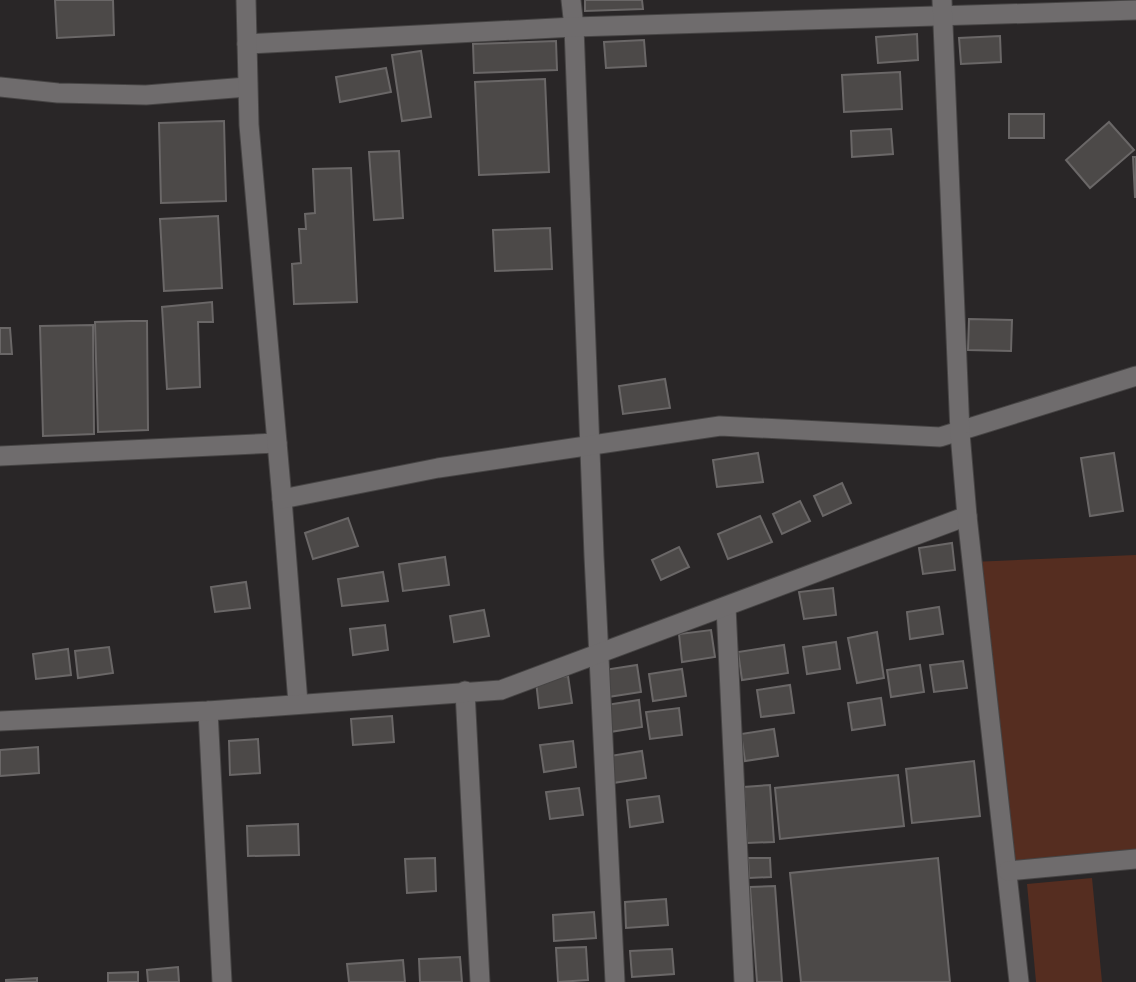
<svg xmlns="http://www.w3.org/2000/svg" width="1136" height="982" viewBox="0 0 1136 982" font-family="Lato,sans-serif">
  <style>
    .green { fill: #552d20 }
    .building { fill: #4c4948; stroke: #6a6767; stroke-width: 2 }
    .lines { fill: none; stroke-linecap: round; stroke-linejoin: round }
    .minor-casing { stroke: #464444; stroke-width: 21 }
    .tertiary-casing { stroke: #464444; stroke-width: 21 }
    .minor { stroke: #6f6c6d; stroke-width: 19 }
    .tertiary { stroke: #6f6c6d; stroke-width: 19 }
  </style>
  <rect width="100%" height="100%" fill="#292627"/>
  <!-- green -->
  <g class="green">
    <path d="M1136 555V858L1008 871 972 562Z"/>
    <path d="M1092 878 1102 982H1036L1027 884Z"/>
  </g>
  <!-- building -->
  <g class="building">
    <path d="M55 0H113L114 35 57 38Z"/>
    <path d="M585 0H642L643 9 585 11Z"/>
    <path d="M917 34 918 60 878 63 876 37Z"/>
    <path d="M1000 36 1001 62 961 64 959 38Z"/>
    <path d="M644 40 646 66 606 68 604 42Z"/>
    <path d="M556 41 557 70 474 73 473 44Z"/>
    <path d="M421 51 431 117 402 121 392 55Z"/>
    <path d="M386 68 391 92 340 102 336 77Z"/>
    <path d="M900 72 902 109 844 112 842 75Z"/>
    <path d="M545 79 549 172 479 175 475 82Z"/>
    <rect x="1009" y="114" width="35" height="24"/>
    <path d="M224 121 226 201 161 203 159 123Z"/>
    <path d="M1109 122 1134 150 1090 188 1066 160Z"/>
    <path d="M891 129 893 154 852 157 851 131Z"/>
    <path d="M399 151 403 218 374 220 369 152Z"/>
    <path d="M1133 157H1136V197H1135Z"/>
    <path d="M351 168 357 302 294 304 292 264 301 263 299 229H306L305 214 315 213 313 169Z"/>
    <path d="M218 216 222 288 164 291 160 219Z"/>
    <path d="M550 228 552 269 495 271 493 230Z"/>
    <path d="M212 302 213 322H198L200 387 167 389 162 307Z"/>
    <path d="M969 319 1012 320 1011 351 968 350Z"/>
    <path d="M131 321H147L148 430 98 432 95 322Z"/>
    <path d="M93 325 94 434 43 436 40 326Z"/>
    <path d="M0 328H10L12 354H0Z"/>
    <path d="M665 379 670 408 623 414 619 386Z"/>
    <path d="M758 453 763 482 717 487 713 460Z"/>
    <path d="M1114 453 1123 511 1090 516 1081 458Z"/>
    <path d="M842 483 851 503 823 516 814 496Z"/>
    <path d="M800 501 810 521 782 534 773 514Z"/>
    <path d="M760 516 772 542 728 559 718 534Z"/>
    <path d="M348 518 358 546 313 559 305 533Z"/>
    <path d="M952 543 955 570 923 574 919 548Z"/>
    <path d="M679 547 689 567 661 580 652 560Z"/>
    <path d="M445 557 449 585 403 591 399 564Z"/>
    <path d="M383 572 388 601 342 606 338 579Z"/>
    <path d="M246 582 250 608 215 612 211 587Z"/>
    <path d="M833 588 836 615 804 619 799 592Z"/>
    <path d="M939 607 943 634 910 639 907 612Z"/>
    <path d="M484 610 489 636 454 642 450 616Z"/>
    <path d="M385 625 388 650 353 655 350 629Z"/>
    <path d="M711 630 715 657 682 662 679 634Z"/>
    <path d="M877 632 884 678 857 683 848 638Z"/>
    <path d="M836 642 840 669 807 674 803 647Z"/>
    <path d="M784 645 788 673 742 680 738 652Z"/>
    <path d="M109 647 113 673 78 678 75 651Z"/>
    <path d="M68 649 71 675 36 679 33 654Z"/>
    <path d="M963 661 967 688 934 692 930 665Z"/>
    <path d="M637 665 641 692 608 697 604 670Z"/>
    <path d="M920 665 924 692 891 697 887 670Z"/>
    <path d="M682 669 686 696 653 701 649 674Z"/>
    <path d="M568 676 572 703 539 708 536 681Z"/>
    <path d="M790 685 794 713 761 717 757 690Z"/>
    <path d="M881 698 885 725 852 730 848 703Z"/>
    <path d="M639 700 642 727 610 732 606 705Z"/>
    <path d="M679 708 682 735 650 739 646 712Z"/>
    <path d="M392 716 394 742 353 745 351 719Z"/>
    <path d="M774 729 778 756 745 761 741 734Z"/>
    <path d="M258 739 260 773 230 775 229 741Z"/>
    <path d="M573 741 576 767 544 772 540 745Z"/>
    <path d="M38 747 39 773 0 776V750Z"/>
    <path d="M642 751 646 778 613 783 610 756Z"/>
    <path d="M974 761 980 816 912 823 906 769Z"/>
    <path d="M898 775 904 826 780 839 775 788Z"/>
    <path d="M770 785 774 842 747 843 744 787Z"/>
    <path d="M579 788 583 815 550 819 546 792Z"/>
    <path d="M659 796 663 822 630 827 627 800Z"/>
    <path d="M298 824 299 855 248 856 247 826Z"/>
    <path d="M435 858 436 891 407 893 405 859Z"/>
    <path d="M748 858H770L771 877 749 878Z"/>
    <path d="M938 858 950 982H801L790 873Z"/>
    <path d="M775 886 782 982H757L750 887Z"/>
    <path d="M666 899 668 925 626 928 625 902Z"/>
    <path d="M594 912 596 938 554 941 553 915Z"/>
    <path d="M586 947 588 980 558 982 556 948Z"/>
    <path d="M672 949 674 974 632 977 630 951Z"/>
    <path d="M460 957 462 982H420L419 959Z"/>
    <path d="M403 960 405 982H349L347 964Z"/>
    <path d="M178 967 179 982H148L147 970Z"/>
    <path d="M138 972V982H108V973Z"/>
    <path d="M37 978V982H6V980Z"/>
  </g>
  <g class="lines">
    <!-- minor casing -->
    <g class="minor-casing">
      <g id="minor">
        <path d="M571 0 574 27 594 556 615 982"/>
        <path d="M247 44 574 27 1136 10"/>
        <path d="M0 87 58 93 146 95 247 87"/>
        <path d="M0 456 277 443"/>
        <path d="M282 499 298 703"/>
        <path d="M726 607 744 982"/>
        <path d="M465 691 480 982"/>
        <path d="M208 711 222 982"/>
        <path d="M0 721 208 711 501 690 967 516"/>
      </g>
    </g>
    <!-- tertiary casing -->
    <g class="tertiary-casing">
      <g id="tertiary">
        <path d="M246 0 249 125 282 499 438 468 720 426 940 437 1136 376"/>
        <path d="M942 0 960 433 967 516 1019 982"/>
        <path d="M1008 871 1136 859"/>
      </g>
    </g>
    <!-- minor -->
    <use href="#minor" class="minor"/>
    <!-- tertiary -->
    <use href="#tertiary" class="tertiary"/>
  </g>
</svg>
